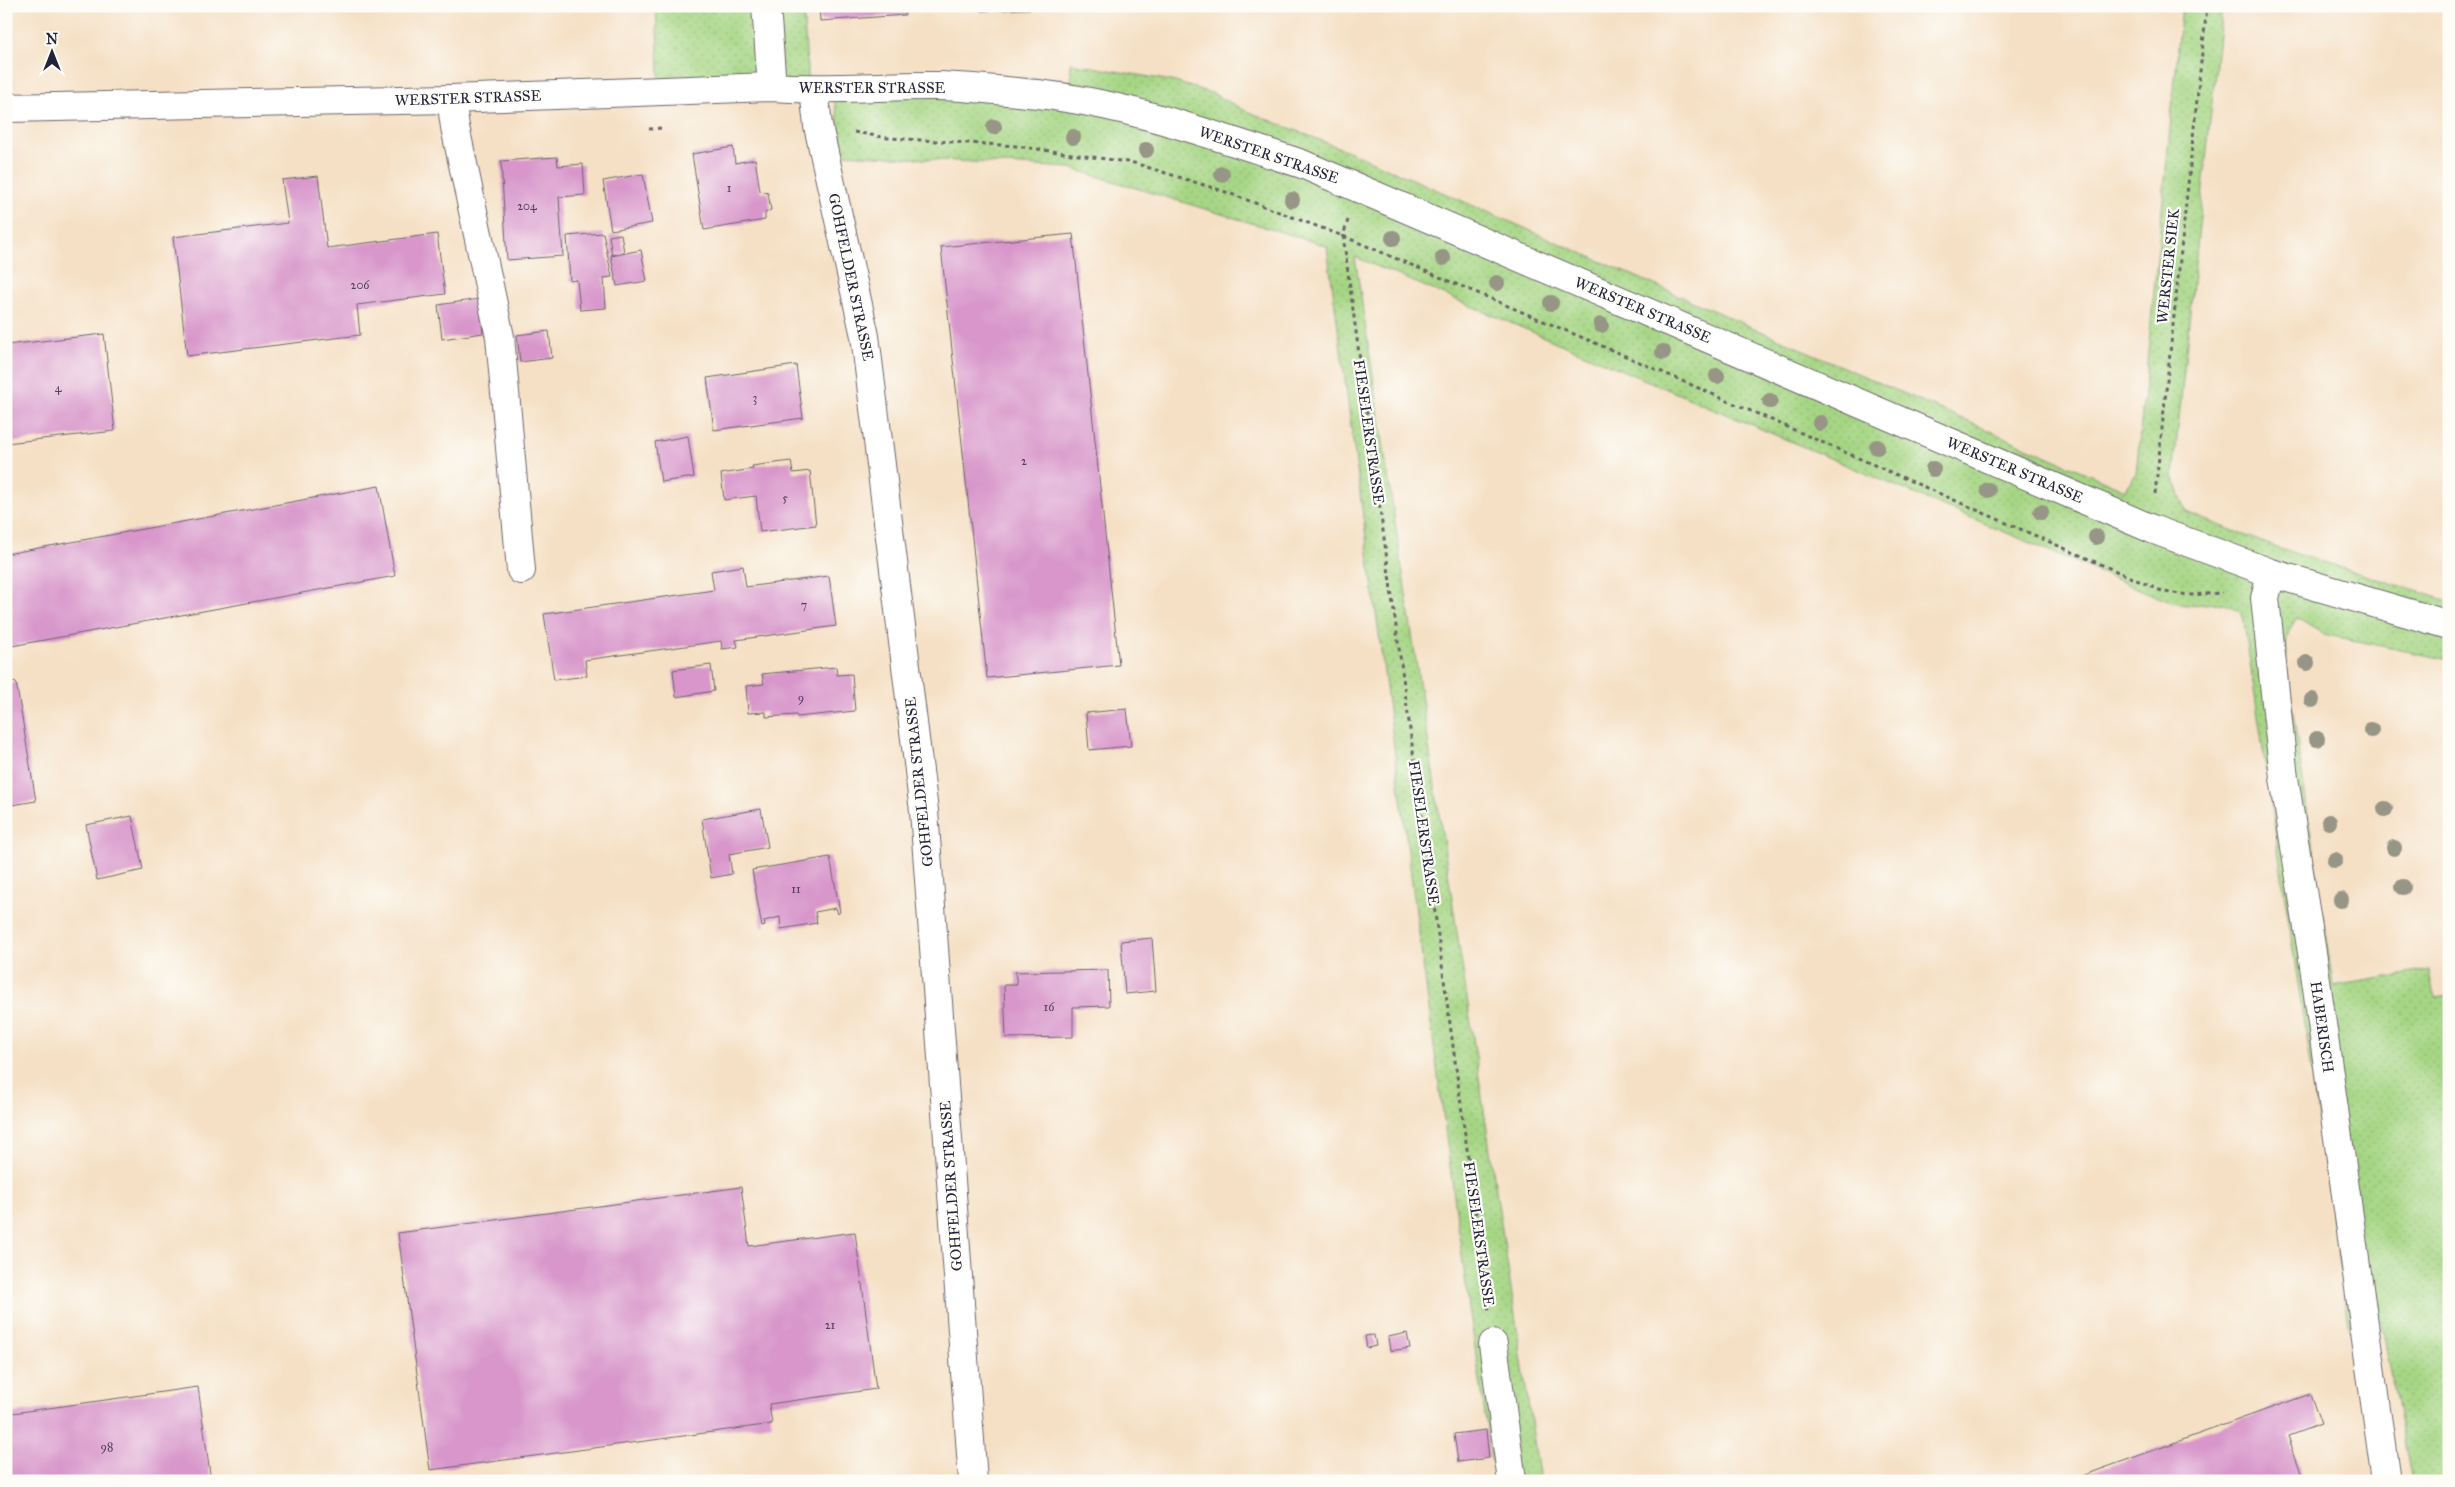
<svg xmlns="http://www.w3.org/2000/svg" width="2455" height="1487" viewBox="0 0 2455 1487" font-family="'IM FELL Great Primer',serif">
  <style>
    .grass { fill: url(#grass-dots); stroke: #647c60 }
    .building { fill: #d896cb }
    .lines { fill: none; stroke-linecap: round; stroke-linejoin: round }
    .minor-casing { stroke: #6c646b; stroke-width: 30 }
    .major-casing { stroke: #6c646b; stroke-width: 30 }
    .path { stroke: #6c646b; stroke-width: 3; stroke-dasharray: 4 4; stroke-linecap: butt }
    .minor { stroke: #fff; stroke-width: 28 }
    .major { stroke: #fff; stroke-width: 28 }
    .tree { fill: #979585 }
    .labels { text-anchor: middle; dominant-baseline: central; stroke-width: 4.5; stroke-linejoin: round; paint-order: stroke }
    .number-label { font-size: 12px; fill: #503f5f }
    .street-label { font-size: 15px; fill: #22223b; stroke: #fdfcf7 }
  </style>
  <defs>
    <pattern id="grass-dots" width="8" height="8" patternUnits="userSpaceOnUse" patternTransform="scale(1.25)"><rect width="8" height="8" fill="#a6d684"/><path d="M2 2h.1M6 6h.1" fill="none" stroke="#8fb773" stroke-width="1.8" stroke-linecap="round"/></pattern>
  </defs>
  <rect width="100%" height="100%" fill="#fdfcf7"/>
  <filter id="ink" filterUnits="userSpaceOnUse"><feTurbulence type="fractalNoise" baseFrequency=".02" numOctaves="2"/><feDisplacementMap in="SourceGraphic" scale="10" xChannelSelector="R" yChannelSelector="G"/><feConvolveMatrix kernelMatrix="1 2 1 2 8 2 1 2 1" color-interpolation-filters="sRGB"/></filter>
  <filter id="wash" filterUnits="userSpaceOnUse"><feTurbulence type="fractalNoise" baseFrequency=".0096" numOctaves="4" result="noise"/><feDisplacementMap in="SourceGraphic" scale="20" xChannelSelector="R" yChannelSelector="G"/><feGaussianBlur stdDeviation="1.12" result="paint"/><feColorMatrix in="noise" values="0 0 0 0 0 0 0 0 0 0 0 0 0 0 0 0 0 1.4 0 .05"/><feComposite in="paint" operator="in"/></filter>
  <g filter="url(#wash)">
    <rect width="100%" height="100%" fill="#f5e0c5"/>
    <!-- grass -->
    <g class="grass">
      <path d="M656 6H803L808 83 660 91Z"/>
      <path d="M2182 6H2222L2173 476 2186 512 2274 547 2449 601V660L2323 634 2297 618C2284 635 2286 645 2286 665L2333 986 2430 970 2435 997 2449 995V1481H2412L2381 1322 2350 1331 2243 616C2227 597 2210 605 2188 605 2181 605 2173 602 2165 600L1355 257 1540 1481H1495L1469 1308 1327 246 1070 168 844 154 830 77 1029 79 1072 82 1070 63 1172 81 1214 94 1244 110 1350 152 2125 490 2136 474Z"/>
    </g>
    <g id="blocks">
      <!-- building -->
      <g class="building">
        <path d="M819 6H904L905 15 820 21Z"/>
        <path d="M980 6H1050V8L981 11Z"/>
        <path d="M733 147 735 163 755 159 760 191 768 193 771 210 765 213V220L704 230 692 154Z"/>
        <path d="M557 157 558 166 583 164 585 195 559 197 563 256 507 260 501 161Z"/>
        <path d="M643 174 652 223 611 230 603 181Z"/>
        <path d="M318 176 327 248 437 234 445 294 357 305 360 335 187 356 173 237 288 223 282 180Z"/>
        <path d="M603 233 612 277 604 278 606 308 580 310 577 280 570 281 567 236Z"/>
        <path d="M621 234 624 252 612 255 609 236Z"/>
        <path d="M1073 234 1119 665 987 678 941 247Z"/>
        <path d="M641 250 647 281 617 286 611 256Z"/>
        <path d="M479 299 483 333 442 339 438 305Z"/>
        <path d="M549 331 552 358 520 362 517 335Z"/>
        <path d="M104 334 115 431 6 443V345Z"/>
        <path d="M796 365 803 418 714 430 707 378Z"/>
        <path d="M688 436 694 477 661 482 655 442Z"/>
        <path d="M791 461 793 473 810 471 816 525 760 532 756 496 724 500 721 474 753 469 752 466Z"/>
        <path d="M379 486 395 576 6 647V554Z"/>
        <path d="M743 566 746 587 829 576 836 626 736 640 738 647 722 649 721 641 585 660 587 676 554 680 544 614 714 590 711 571Z"/>
        <path d="M711 665 714 691 676 697 673 670Z"/>
        <path d="M836 667 837 675 852 674 855 711 797 717 796 715 766 717V712L748 713 746 686 764 684 762 674Z"/>
        <path d="M16 682 36 801 6 806V684Z"/>
        <path d="M1127 709 1131 746 1089 750 1086 713Z"/>
        <path d="M761 809 768 847 729 854 732 874 711 878 702 819Z"/>
        <path d="M132 816 143 870 97 880 86 825Z"/>
        <path d="M830 857 840 912 838 914 836 908 815 912 817 923 781 929 780 917 764 921 765 926 762 927 752 870Z"/>
        <path d="M1152 938 1156 991 1125 994 1121 941Z"/>
        <path d="M1108 970 1109 1006 1073 1007V1037L1006 1038 1004 985H1017L1015 972Z"/>
        <path d="M741 1187 749 1246 855 1232 876 1389 769 1404 772 1424 430 1470 398 1233Z"/>
        <path d="M1407 1333 1410 1348 1390 1351 1388 1337Z"/>
        <path d="M1374 1335 1376 1346 1367 1348 1365 1336Z"/>
        <path d="M198 1387 211 1481H6V1414Z"/>
        <path d="M2310 1394 2321 1424 2288 1436 2304 1481H2068Z"/>
        <path d="M1486 1430 1489 1458 1458 1462 1454 1434Z"/>
      </g>
    </g>
  </g>
  <g filter="url(#ink)">
    <use href="#blocks" fill-opacity="0" stroke="#6c646b" stroke-width="1"/>
    <g class="lines">
      <!-- minor casing -->
      <g class="minor-casing">
        <g id="minor">
          <path d="M766 6 772 87"/>
          <path d="M814 90 818 126 865 336 924 811 973 1481"/>
          <path d="M451 99 455 127 500 337 521 570"/>
          <path d="M2271 573 2265 598 2284 778 2313 959 2386 1481"/>
          <path d="M1493 1344 1512 1481"/>
        </g>
      </g>
      <!-- major casing -->
      <g class="major-casing">
        <path id="major" d="M6 108 451 99 772 87C828 91 883 85 939 86 972 87 1005 91 1038 94 1128 104 1215 136 1302 164L2152 529 2271 573 2449 625"/>
      </g>
      <!-- path -->
      <g class="path">
        <path d="M649 129 662 128"/>
        <path d="M854 132 888 138 1016 146 1134 163 1223 191 1343 236 1614 351 2164 592 2191 595 2222 593"/>
        <path d="M1348 220 1343 236 1489 1311"/>
        <path d="M2155 494 2207 6"/>
      </g>
      <!-- minor -->
      <use href="#minor" class="minor"/>
      <!-- major -->
      <use href="#major" class="major"/>
    </g>
    <!-- trees -->
    <g class="tree">
      <circle cx="994" cy="127" r="8"/>
      <circle cx="1073" cy="137" r="8"/>
      <circle cx="1146" cy="150" r="8"/>
      <circle cx="1222" cy="174" r="8"/>
      <circle cx="1292" cy="200" r="8"/>
      <circle cx="1393" cy="238" r="8"/>
      <circle cx="1443" cy="258" r="8"/>
      <circle cx="1497" cy="283" r="8"/>
      <circle cx="1551" cy="303" r="8"/>
      <circle cx="1601" cy="325" r="8"/>
      <circle cx="1663" cy="352" r="8"/>
      <circle cx="1717" cy="376" r="8"/>
      <circle cx="1770" cy="401" r="8"/>
      <circle cx="1820" cy="423" r="8"/>
      <circle cx="1877" cy="447" r="8"/>
      <circle cx="1933" cy="469" r="8"/>
      <circle cx="1988" cy="490" r="8"/>
      <circle cx="2041" cy="512" r="8"/>
      <circle cx="2096" cy="537" r="8"/>
      <circle cx="2307" cy="663" r="8"/>
      <circle cx="2312" cy="700" r="8"/>
      <circle cx="2371" cy="730" r="8"/>
      <circle cx="2317" cy="739" r="8"/>
      <circle cx="2385" cy="809" r="8"/>
      <circle cx="2329" cy="822" r="8"/>
      <circle cx="2394" cy="848" r="8"/>
      <circle cx="2335" cy="860" r="8"/>
      <circle cx="2403" cy="887" r="8"/>
      <circle cx="2341" cy="900" r="8"/>
    </g>
  </g>
  <g class="labels">
    <!-- number labels -->
    <g class="number-label">
      <text x="729" y="188">1</text>
      <text x="527" y="206">204</text>
      <text x="360" y="285">206</text>
      <text x="58" y="388">4</text>
      <text x="755" y="398">3</text>
      <text x="1024" y="461">2</text>
      <text x="785" y="498">5</text>
      <text x="804" y="605">7</text>
      <text x="801" y="698">9</text>
      <text x="796" y="889">11</text>
      <text x="1049" y="1007">16</text>
      <text x="830" y="1325">21</text>
      <text x="107" y="1447">98</text>
    </g>
    <!-- street labels -->
    <g class="street-label">
      <text x="872" y="88">WERSTER STRASSE</text>
      <text transform="translate(468 98) rotate(-2)">WERSTER STRASSE</text>
      <text transform="translate(1269 155) rotate(19)">WERSTER STRASSE</text>
      <text transform="translate(2168 266) rotate(-84)">WERSTER SIEK</text>
      <text transform="translate(851 277) rotate(78)">GOHFELDER STRASSE</text>
      <text transform="translate(1643 310) rotate(23)">WERSTER STRASSE</text>
      <text transform="translate(1369 432) rotate(82)">FIESELERSTRASSE</text>
      <text transform="translate(2015 470) rotate(23)">WERSTER STRASSE</text>
      <text transform="translate(919 782) rotate(-96)">GOHFELDER STRASSE</text>
      <text transform="translate(1424 833) rotate(82)">FIESELERSTRASSE</text>
      <text transform="translate(2322 1027) rotate(82)">HABERISCH</text>
      <text transform="translate(951 1186) rotate(-94)">GOHFELDER STRASSE</text>
      <text transform="translate(1479 1234) rotate(82)">FIESELERSTRASSE</text>
    </g>
  </g>
  <!-- margin -->
  <rect width="2455" height="1487" fill="none" stroke="#fdfcf7" stroke-width="25"/>
  <!-- north arrow -->
  <g transform="translate(52 52)" stroke="#fdfcf7" stroke-width="4" paint-order="stroke">
  <path d="M0-4L9 19L0 12L-9 19Z" fill="#22223b"/>
  <text y="-8" font-size="14" font-weight="bold" text-anchor="middle" fill="#22223b">N</text>
  </g>
</svg>
